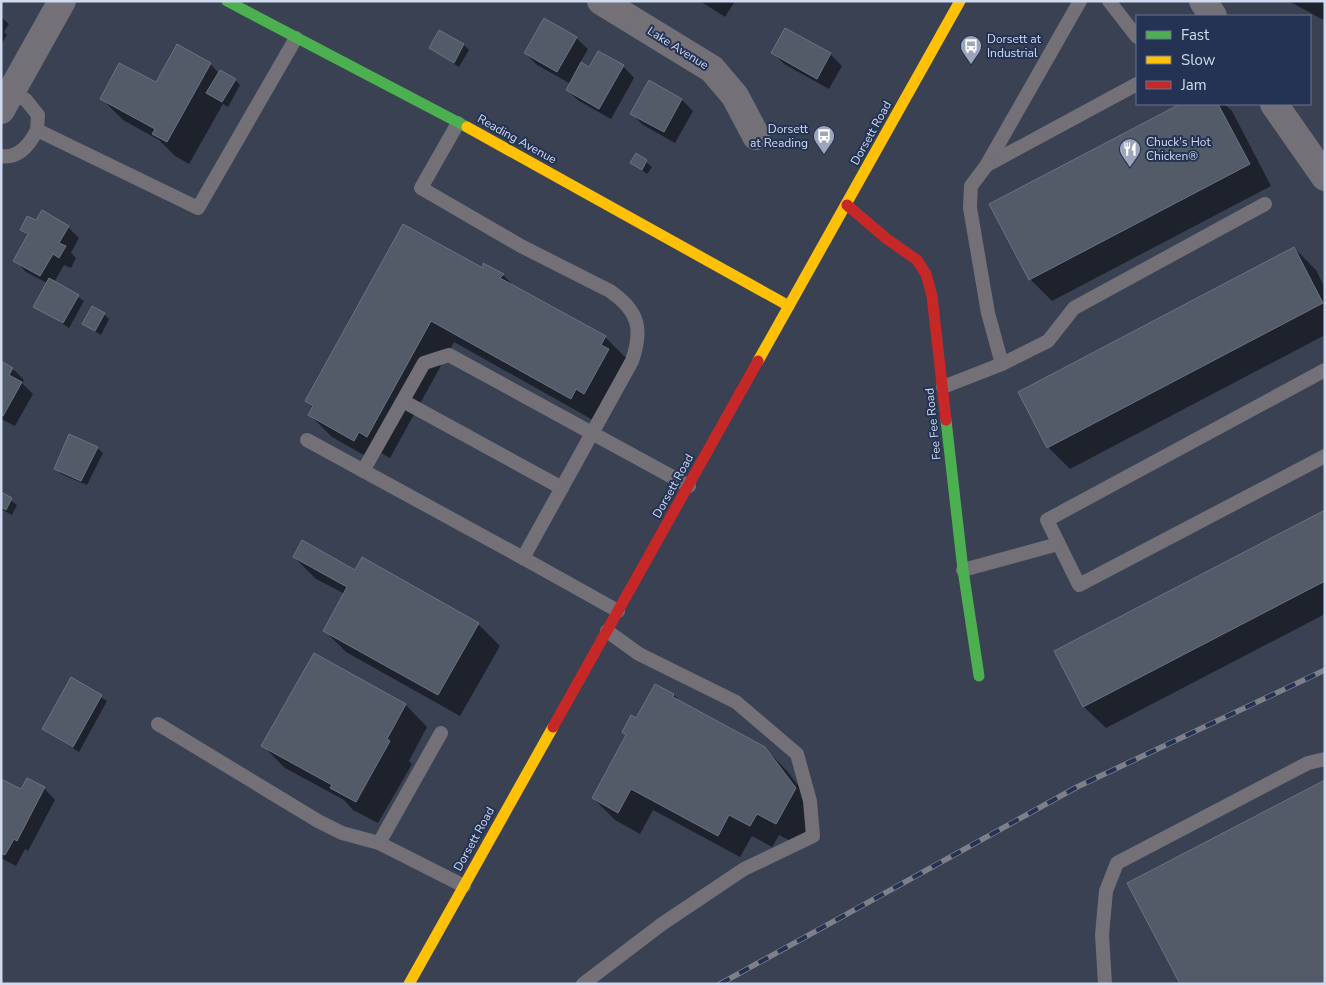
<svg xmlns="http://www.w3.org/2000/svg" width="1326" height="985" viewBox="0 0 1326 985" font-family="'Nunito Sans',sans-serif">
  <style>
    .shadow { fill: #0007 }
    .building { fill: #535a68; stroke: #6b7282 }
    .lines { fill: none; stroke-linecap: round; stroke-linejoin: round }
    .lane { stroke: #747078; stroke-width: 14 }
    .street { stroke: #747078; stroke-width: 28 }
    .fast { stroke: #4caf50; stroke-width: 11 }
    .slow { stroke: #ffc107; stroke-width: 11 }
    .jam { stroke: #c62828; stroke-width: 11 }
    .rail-casing { stroke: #7f7f89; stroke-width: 5.5 }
    .rail { stroke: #243353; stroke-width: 4; stroke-dasharray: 11; stroke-linecap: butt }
    .labels { text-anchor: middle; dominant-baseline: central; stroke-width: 4; stroke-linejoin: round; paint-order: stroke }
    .poi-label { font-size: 12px; fill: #d1dbf0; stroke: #243353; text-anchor: start }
    .street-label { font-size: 12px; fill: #d1dbf0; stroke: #243353 }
  </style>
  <rect width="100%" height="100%" fill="#394153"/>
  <!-- shadow -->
  <g class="shadow">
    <path d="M700 1H735L725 17Z"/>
    <path d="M1289 1H1325V21Z"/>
    <path d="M1 17 9 24 4 32 7 35 1 45Z"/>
    <path d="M786 29 830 54 842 66 829 89 784 64 773 53Z"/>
    <path d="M576 38 588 49 580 63 590 69 623 66 634 78 611 119 579 101 567 90 571 84 537 65 525 53Z"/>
    <path d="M464 45 469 50 459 67 430 48Z"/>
    <path d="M210 64 219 73 235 80 240 85 228 107 223 104 189 164 175 156 159 140 123 120 101 98 156 84Z"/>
    <path d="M650 82 682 100 693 111 675 143 643 125 632 114Z"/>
    <path d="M1183 104H1224L1232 111 1271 186 1052 301 1030 279 991 204Z"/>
    <path d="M637 155 652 167 647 174 632 162Z"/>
    <path d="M37 222 68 227 79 238 71 253 76 258 71 268 64 265 54 282 84 301 69 328 35 306 47 283 26 272 15 260 28 236 21 229Z"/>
    <path d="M1294 248 1316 270 1325 288V335L1070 469 1048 447Z"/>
    <path d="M484 265 503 275 514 286 605 337 627 359 593 420 454 342 390 458 381 453 376 462 332 437 310 415 313 408 306 401 484 270Z"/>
    <path d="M104 314 109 319 101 335 84 324Z"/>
    <path d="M1 362 13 369 24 380 22 383 33 394 15 426 1 419Z"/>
    <path d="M97 448 103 453 87 485 61 474 56 468Z"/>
    <path d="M2 494 17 505 12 515 1 509Z"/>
    <path d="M1325 511V614L1106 728 1084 707 1056 652Z"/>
    <path d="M294 557 355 571 478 624 500 646 460 716 346 652 324 630 345 594 316 579Z"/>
    <path d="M71 679 107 701 79 752 43 729Z"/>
    <path d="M674 695 682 703 765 748 787 771 817 810 798 845 779 835 772 847 752 836 740 857 653 810 640 834 615 820 593 798 637 719Z"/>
    <path d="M406 705 427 727 409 761 412 764 378 823 353 810 344 800 285 768 263 746Z"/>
    <path d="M1 780 21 791 44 788 55 800 28 851 25 849 16 866 1 858Z"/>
  </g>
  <!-- building -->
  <g class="building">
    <path d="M544 18 577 37 557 72 524 53Z"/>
    <path d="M785 28 831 53 817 79 771 53Z"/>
    <path d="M439 30 464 44 454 63 429 48Z"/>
    <path d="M177 44 211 63 167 142 152 134 155 129 100 99 119 63 156 82Z"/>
    <path d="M598 51 624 65 599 109 566 90 581 62 589 67Z"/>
    <path d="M220 70 236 79 222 102 206 93Z"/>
    <path d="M649 80 682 99 664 132 630 114Z"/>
    <path d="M1180 104H1218L1250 164 1029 280 989 204Z"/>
    <path d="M636 153 647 160 642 170 630 163Z"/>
    <path d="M42 210 69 226 59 243 66 246 59 258 53 254 40 276 13 261 28 234 20 230 27 216 36 220Z"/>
    <path d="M403 224 483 268V263L504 274 500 278 606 336 601 345 609 349 584 394 576 389 571 399 431 321 367 437 359 432 354 441 308 415 313 406 305 401Z"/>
    <path d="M1294 247 1323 303 1047 448 1018 392Z"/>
    <path d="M49 278 79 295 63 323 33 307Z"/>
    <path d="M92 306 105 313 95 331 82 324Z"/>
    <path d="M1 361 13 368 9 375 22 382 3 416 1 415Z"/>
    <path d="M69 434 98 447 81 481 54 469Z"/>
    <path d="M1 492 12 498 6 510 1 507Z"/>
    <path d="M1325 510V581L1083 707 1054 651Z"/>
    <path d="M302 540 355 570 362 557 479 623 438 695 323 631 347 587 293 557Z"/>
    <path d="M314 653 406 704 387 739 390 741 356 802 330 788 332 785 261 746Z"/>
    <path d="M71 677 102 695 73 747 42 729Z"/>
    <path d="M655 684 674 694 673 697 765 747 796 788 776 824 757 814 750 826 729 815 718 836 631 789 618 813 592 798 626 735 622 732 631 715 636 718Z"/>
    <path d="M27 778 45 787 17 841 14 839 5 855 1 853V779L21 789Z"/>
    <path d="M1325 780V984H1180L1127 883Z"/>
  </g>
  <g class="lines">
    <!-- lane -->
    <g class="lane">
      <path d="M1109 1 1137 37"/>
      <path d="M11 92 26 100 38 115 37 130 198 208 296 38"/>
      <path d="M458 123 421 188 521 246 610 291C639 311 643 329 632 361L523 558 618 611"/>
      <path d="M1 156C19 159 30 144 37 130"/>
      <path d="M987 165 1137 84"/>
      <path d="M1002 364 1048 341 1074 308 1265 204"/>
      <path d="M1325 370 1047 520 1079 585 1325 456"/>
      <path d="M943 387 1002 364 988 313 970 208 971 186 986 166 1080 1"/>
      <path d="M403 401 562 488"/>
      <path d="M307 440 523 558"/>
      <path d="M363 471 424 363 449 355 689 486"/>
      <path d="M963 570 1058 544"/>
      <path d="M158 724 318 821 342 833 379 843 464 886"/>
      <path d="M379 843 441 733"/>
      <path d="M583 984 662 924 744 869 813 836 810 801 797 754 736 702 639 654 607 631"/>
      <path d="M1105 984 1102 935 1106 891 1117 863 1308 763 1325 759"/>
    </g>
    <!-- street -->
    <g class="street">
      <path d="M601 1 712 69 735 96 756 136"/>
      <path d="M1203 1 1213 16"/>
      <path d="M1274 104 1325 177"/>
      <path d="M1 110 62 1"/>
    </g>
    <!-- fast -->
    <g class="fast">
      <path d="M227 1 467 127"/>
      <path d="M946 420 963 570 979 676"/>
    </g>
    <!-- slow -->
    <g class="slow">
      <path d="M467 127 789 306"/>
      <path d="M758 361 960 1"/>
      <path d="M409 984 553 727"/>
    </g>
    <!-- jam -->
    <g class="jam">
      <path d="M847 205 887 239 917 260 926 274 932 296 946 420"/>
      <path d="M553 727 758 361"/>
    </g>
    <!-- rail casing -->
    <g class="rail-casing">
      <path id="rail" d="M720 984 1077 787 1325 670"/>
    </g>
    <!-- rail -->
    <use href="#rail" class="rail"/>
  </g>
  <!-- icons -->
  <defs>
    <g id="bus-pin" transform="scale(1.125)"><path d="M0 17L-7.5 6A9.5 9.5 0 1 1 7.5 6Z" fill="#9ca5b9" stroke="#243353"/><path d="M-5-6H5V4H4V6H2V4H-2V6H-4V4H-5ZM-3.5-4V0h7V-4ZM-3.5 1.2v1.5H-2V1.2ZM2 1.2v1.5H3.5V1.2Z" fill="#fff"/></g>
    <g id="restaurant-pin" transform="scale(1.125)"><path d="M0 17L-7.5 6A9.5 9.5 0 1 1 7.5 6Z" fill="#9ca5b9" stroke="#243353"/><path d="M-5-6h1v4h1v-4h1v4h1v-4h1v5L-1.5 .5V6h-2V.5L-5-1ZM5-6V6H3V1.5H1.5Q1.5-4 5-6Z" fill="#fff"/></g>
  </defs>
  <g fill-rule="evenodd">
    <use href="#bus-pin" x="971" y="46"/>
    <use href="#bus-pin" x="824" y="136"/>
    <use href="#restaurant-pin" x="1130" y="149"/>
  </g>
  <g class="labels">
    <!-- poi labels -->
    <g class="poi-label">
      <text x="987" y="39">Dorsett at<tspan x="987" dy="14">Industrial</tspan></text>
      <text x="808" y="129" text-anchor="end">Dorsett<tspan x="808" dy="14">at Reading</tspan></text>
      <text x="1146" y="142">Chuck's Hot<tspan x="1146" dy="14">Chicken®</tspan></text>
    </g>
    <!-- street labels -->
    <g class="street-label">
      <text transform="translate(678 48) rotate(32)">Lake Avenue</text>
      <text transform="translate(871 133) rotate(-61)">Dorsett Road</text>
      <text transform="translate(517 139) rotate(29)">Reading Avenue</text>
      <text transform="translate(933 424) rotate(-96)">Fee Fee Road</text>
      <text transform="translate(673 486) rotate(-61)">Dorsett Road</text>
      <text transform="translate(474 839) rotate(-61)">Dorsett Road</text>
    </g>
  </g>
  <!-- border -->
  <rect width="1326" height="985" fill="none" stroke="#d1dbf0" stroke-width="5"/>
  <!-- legend -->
  <rect x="1136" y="15" width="175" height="90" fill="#243353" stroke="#697692"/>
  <rect x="1146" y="31" width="25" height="8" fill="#4caf50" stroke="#697692"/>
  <text x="1181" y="40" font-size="15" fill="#d1dbf0">Fast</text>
  <rect x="1146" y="56" width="25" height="8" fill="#ffc107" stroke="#697692"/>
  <text x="1181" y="65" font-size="15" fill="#d1dbf0">Slow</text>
  <rect x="1146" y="81" width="25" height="8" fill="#c62828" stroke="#697692"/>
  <text x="1181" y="90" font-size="15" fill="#d1dbf0">Jam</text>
</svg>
